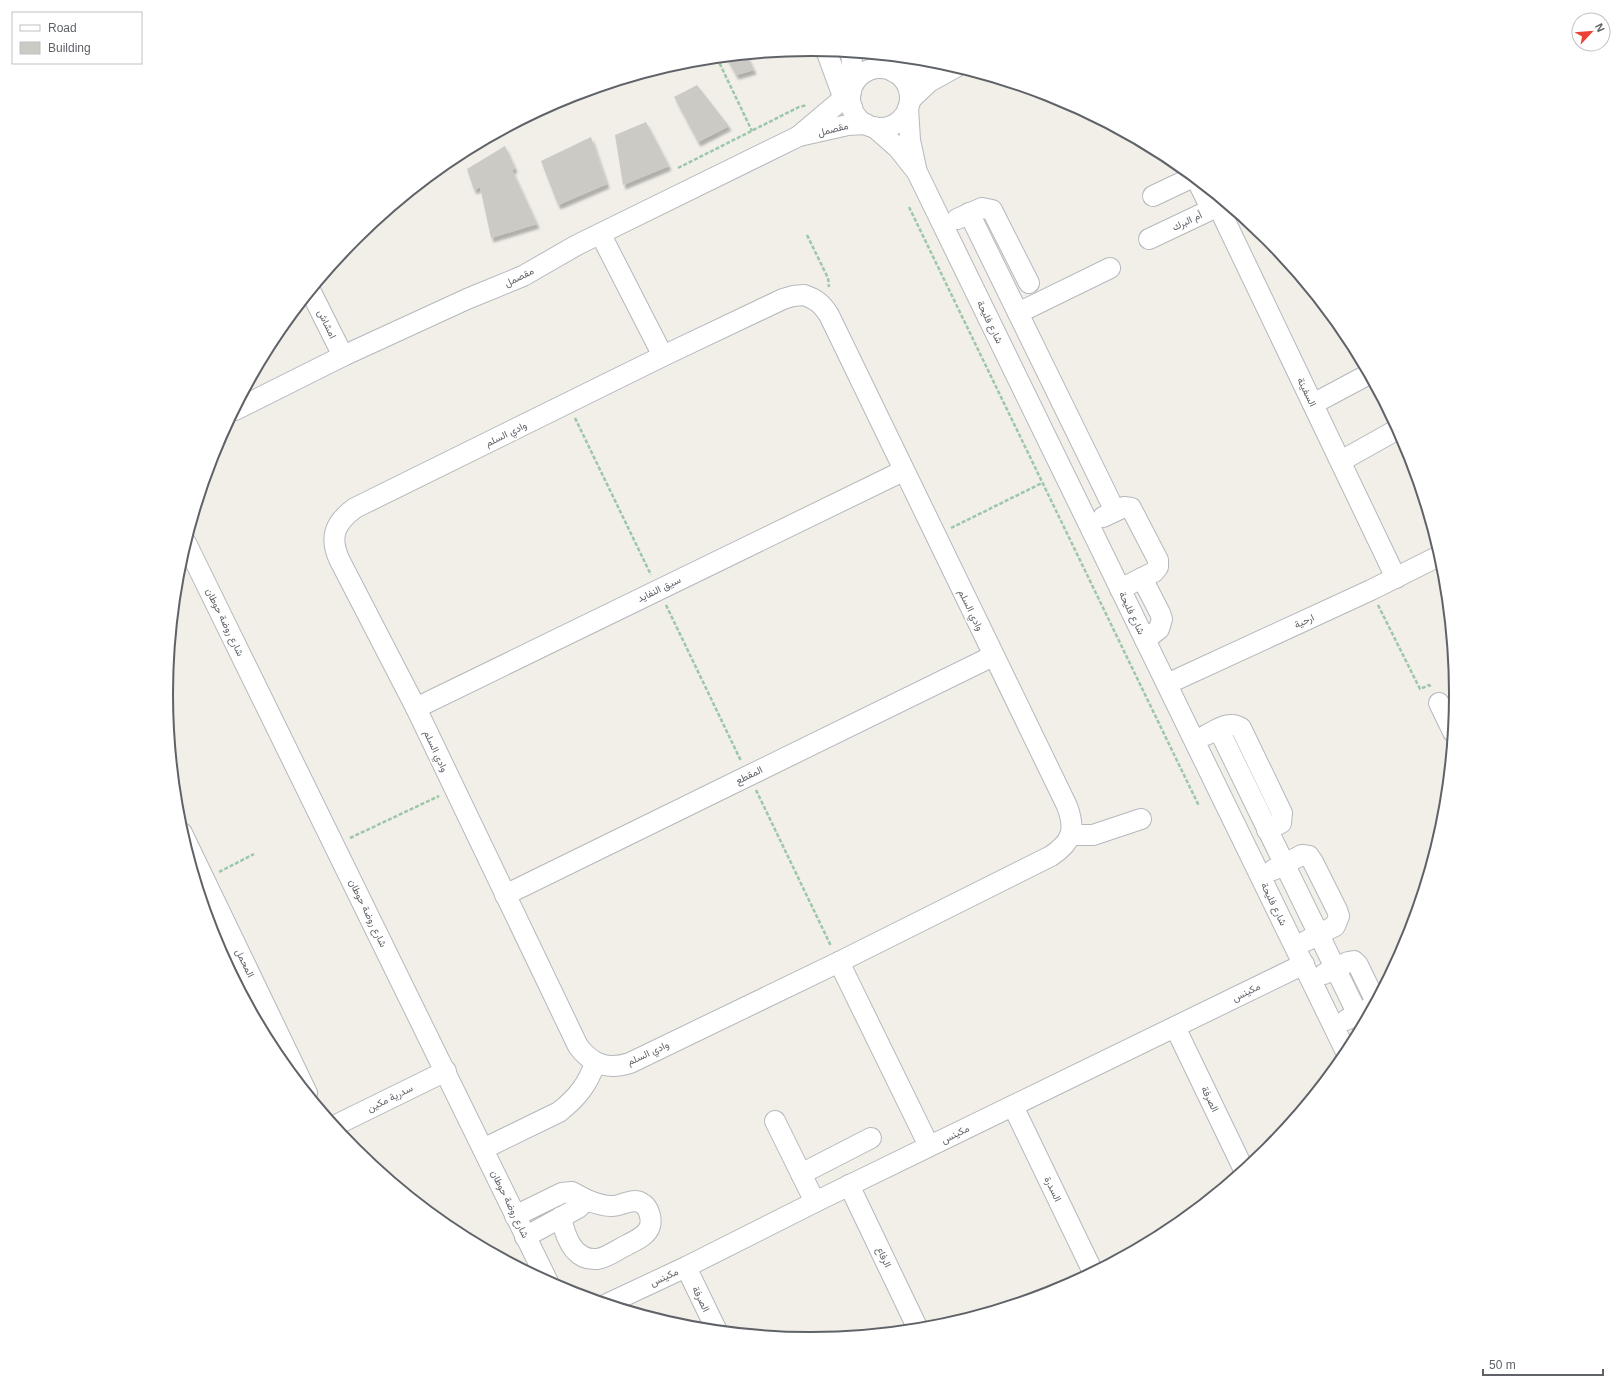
<svg xmlns="http://www.w3.org/2000/svg" width="1623" height="1389" viewBox="0 0 1623 1389" font-family="Helvetica,Vazirmatn,sans-serif">
  <style>
    .building { fill: #cccac5; filter: url(#shadow) }
    .lines { fill: none; stroke-linecap: round; stroke-linejoin: round }
    .minor-casing { stroke: #b5b8bc; stroke-width: 22 }
    .path { stroke: #9cc7a9; stroke-width: 2.5; stroke-dasharray: 4 2; stroke-linecap: butt }
    .minor { stroke: #fff; stroke-width: 20 }
    .labels { text-anchor: middle; dominant-baseline: central; stroke-width: 3.5; stroke-linejoin: round; paint-order: stroke }
    .street-label { font-size: 10px; fill: #5f6368; stroke: #fff }
    .rim { fill: none; stroke: #5f6368; stroke-width: 2 }
  </style>
  <defs>
    <filter id="shadow"><feDropShadow dx="2.5" dy="4.5" stdDeviation="1" flood-color="#0004"/></filter>
  </defs>
  <rect width="100%" height="100%" fill="#f1efe8"/>
  <!-- building -->
  <g class="building">
    <path d="M747 55 754 70 736 75 726 57Z"/>
    <path d="M697 85 729 126 698 142 674 97Z"/>
    <path d="M646 122 669 166 623 185 615 135Z"/>
    <path d="M591 137 607 184 558 205 541 161Z"/>
    <path d="M505 146 515 168 512 170 537 224 491 238 480 187 474 190 467 169Z"/>
  </g>
  <g class="lines">
    <!-- minor casing -->
    <g class="minor-casing">
      <g id="minor">
        <path d="M826 50 841 91 852 107"/>
        <path d="M851 53 854 83"/>
        <circle cx="880" cy="98" r="30"/>
        <path d="M894 72 913 71 938 62"/>
        <path d="M910 100 929 82 956 67"/>
        <path d="M908 108 910 140 916 168"/>
        <path d="M874 127 898 148 917 172 1347 1054"/>
        <path d="M799 136 851 92"/>
        <path d="M1197 180 1211 209"/>
        <path d="M1153 196 1193 177"/>
        <path d="M1218 206 1396 578"/>
        <path d="M969 213 1115 511"/>
        <path d="M957 219 982 208 992 210 1029 283"/>
        <path d="M601 235 663 356"/>
        <path d="M1149 239 1225 203"/>
        <path d="M311 292 343 356"/>
        <path d="M804 295C816 299 822 304 829 315L1067 806C1076 830 1072 842 1051 856L839 962 630 1063C608 1070 592 1065 578 1046L416 708 340 561C329 538 334 523 355 508L663 356 783 299 793 296Z"/>
        <path d="M1018 313 1110 268"/>
        <path d="M1313 404 1369 374"/>
        <path d="M235 410 343 356 467 299 523 276 577 245 799 136 848 125 866 124"/>
        <path d="M1341 461 1398 429"/>
        <path d="M1103 517 1124 507 1131 508 1158 560V567L1154 572 1120 589"/>
        <path d="M186 543 548 1282"/>
        <path d="M1142 578 1160 613 1162 619 1159 629 1145 640"/>
        <path d="M1167 684 1371 590 1441 555"/>
        <path d="M1439 703 1453 732"/>
        <path d="M416 708 903 471"/>
        <path d="M1219 730 1363 1025"/>
        <path d="M1206 735C1217 730 1229 720 1241 728L1282 813 1281 823 1267 830"/>
        <path d="M182 833 307 1093"/>
        <path d="M1071 835H1093L1141 819"/>
        <path d="M1273 870 1302 855 1309 856 1313 862 1337 910 1339 916 1335 926 1306 941"/>
        <path d="M505 895 993 656"/>
        <path d="M839 962 929 1146"/>
        <path d="M1324 974 1348 962 1354 961 1358 965 1373 996C1378 1009 1355 1015 1346 1020"/>
        <path d="M1175 1027 1244 1170"/>
        <path d="M1013 1106 1093 1272"/>
        <path d="M775 1121 815 1202"/>
        <path d="M334 1126 446 1071"/>
        <path d="M483 1149 559 1112C577 1098 588 1084 595 1063"/>
        <path d="M801 1174 871 1138"/>
        <path d="M849 1185 918 1329"/>
        <path d="M515 1216 562 1193 572 1192 587 1200 578 1208 525 1237"/>
        <path d="M561 1217C565 1236 573 1261 597 1259 607 1258 618 1249 627 1245 636 1240 647 1236 650 1226 652 1219 649 1208 643 1204 633 1196 621 1207 611 1206 602 1206 595 1203 587 1200"/>
        <path d="M686 1267 717 1331"/>
        <path d="M607 1304 686 1267 815 1202 1304 964"/>
      </g>
    </g>
    <!-- path -->
    <g class="path">
      <path d="M717 58 752 131"/>
      <path d="M678 168 799 107 807 105"/>
      <path d="M909 207 1199 806"/>
      <path d="M807 235 828 278 829 287"/>
      <path d="M575 418 651 575"/>
      <path d="M951 528 1042 483"/>
      <path d="M666 605 741 761"/>
      <path d="M1378 605 1420 689 1429 685 1431 687"/>
      <path d="M756 790 831 946"/>
      <path d="M350 838 439 796"/>
      <path d="M219 872 254 854"/>
    </g>
    <!-- minor -->
    <use href="#minor" class="minor"/>
  </g>
  <g class="labels">
    <!-- street labels -->
    <g class="street-label">
      <text transform="translate(833 129) rotate(-14)">مقصمل</text>
      <text transform="translate(1187 221) rotate(-26)">أم البرك</text>
      <text transform="translate(519 277) rotate(-26)">مقصمل</text>
      <text transform="translate(990 322) rotate(64)">شارع فليحة</text>
      <text transform="translate(327 324) rotate(64)">امشاش</text>
      <text transform="translate(1307 392) rotate(64)">السفينة</text>
      <text transform="translate(506 434) rotate(-26)">وادي السلم</text>
      <text transform="translate(659 589) rotate(-26)">سيق النفايد</text>
      <text transform="translate(971 610) rotate(64)">وادي السلم</text>
      <text transform="translate(1132 613) rotate(64)">شارع فليحة</text>
      <text transform="translate(1304 621) rotate(-25)">ارحية</text>
      <text transform="translate(225 622) rotate(64)">شارع روضة حوطان</text>
      <text transform="translate(436 751) rotate(65)">وادي السلم</text>
      <text transform="translate(749 775) rotate(-26)">المقطع</text>
      <text transform="translate(1274 904) rotate(64)">شارع فليحة</text>
      <text transform="translate(368 913) rotate(64)">شارع روضة حوطان</text>
      <text transform="translate(245 963) rotate(64)">المحمل</text>
      <text transform="translate(1246 992) rotate(-26)">مكينس</text>
      <text transform="translate(648 1053) rotate(-25)">وادي السلم</text>
      <text transform="translate(390 1098) rotate(-26)">سدرية مكين</text>
      <text transform="translate(1210 1099) rotate(64)">الصرفة</text>
      <text transform="translate(955 1134) rotate(-26)">مكينس</text>
      <text transform="translate(1053 1189) rotate(64)">السدرة</text>
      <text transform="translate(510 1204) rotate(64)">شارع روضة حوطان</text>
      <text transform="translate(884 1257) rotate(64)">الرفاع</text>
      <text transform="translate(664 1277) rotate(-25)">مكينس</text>
      <text transform="translate(701 1299) rotate(64)">الصرفة</text>
    </g>
  </g>
  <!-- crop -->
  <path d="M0 0H1623V1389H0ZM173 694a638 638 0 1 1 1276 0a638 638 0 1 1-1276 0Z" fill="#fff" fill-rule="evenodd"/>
  <path class="rim" d="M173 694a638 638 0 1 1 1276 0a638 638 0 1 1-1276 0Z"/>
  <!-- legend -->
  <rect x="12" y="12" width="130" height="52" fill="#ffffff" stroke="#bfc1c3"/>
  <rect x="20" y="25" width="20" height="6" fill="#ffffff" stroke="#bfc1c3"/>
  <text x="48" y="32" font-size="12" fill="#5f6368">Road</text>
  <rect x="20" y="42" width="20" height="12" fill="#cccac5" stroke="#bfc1c3"/>
  <text x="48" y="52" font-size="12" fill="#5f6368">Building</text>
  <!-- north arrow -->
  <g transform="translate(1591 32) rotate(64)"><circle r="19" fill="#ffffff" stroke="#bfc1c3"/>
  <path d="M0-3L7 15L0 10L-7 15Z" fill="#ea4335"/>
  <text y="-6" font-size="11" font-weight="bold" text-anchor="middle" fill="#5f6368">N</text>
  </g>
  <!-- scale -->
  <path d="M1483 1369v6h120v-6" fill="none" stroke="#5f6368" stroke-width="2"/>
  <text x="1489" y="1369" font-size="12" fill="#5f6368" stroke="#ffffff" stroke-width="3" paint-order="stroke">50 m</text>
</svg>
